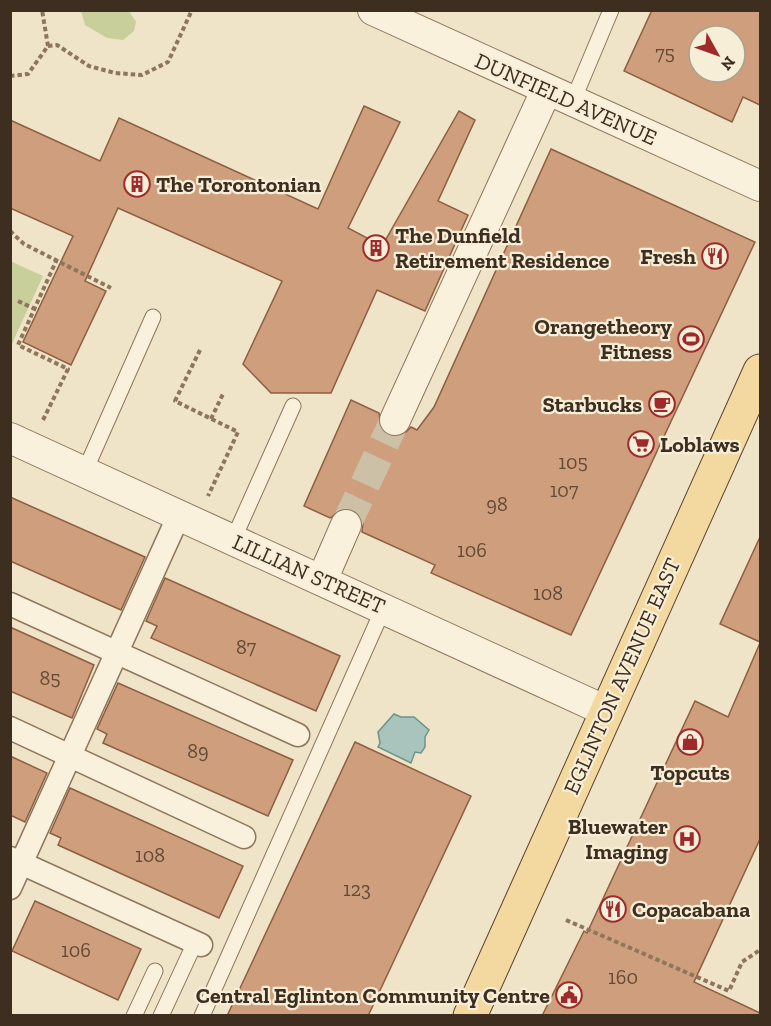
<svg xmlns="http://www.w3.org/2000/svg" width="771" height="1026" viewBox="0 0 771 1026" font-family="'Zilla Slab',serif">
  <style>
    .green { fill: #c9cf9b }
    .water { fill: #a9c4bc; stroke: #6f938a; stroke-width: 1.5 }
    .building { fill: #cf9f7d; stroke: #8d5f41; stroke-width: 1.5; fill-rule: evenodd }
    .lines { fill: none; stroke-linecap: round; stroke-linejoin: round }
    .minor-tunnel { stroke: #ccc0a6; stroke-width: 30; stroke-dasharray: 30 15; stroke-linecap: butt }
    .service-casing { stroke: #8d765c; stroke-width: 17 }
    .pedestrian-casing { stroke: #8d765c; stroke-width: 25 }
    .minor-casing { stroke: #8d765c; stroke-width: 32 }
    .primary-casing { stroke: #5b4430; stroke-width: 35 }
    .path { stroke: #8d765c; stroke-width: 4; stroke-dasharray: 4.5 3; stroke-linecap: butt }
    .service { stroke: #faf1dc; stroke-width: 15 }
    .pedestrian { stroke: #faf1dc; stroke-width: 22 }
    .minor { stroke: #faf1dc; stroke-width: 30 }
    .primary { stroke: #f3d9a0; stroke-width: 33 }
    .labels { text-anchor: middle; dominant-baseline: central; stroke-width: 4.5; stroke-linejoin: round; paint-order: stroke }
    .number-label { font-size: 20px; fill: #624a37 }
    .street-label { font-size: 22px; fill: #3d2e20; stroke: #f7eed8 }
    .poi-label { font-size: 22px; font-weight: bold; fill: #3d2e20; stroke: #f7eed8; text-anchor: end }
  </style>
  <rect width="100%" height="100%" fill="#f0e4c8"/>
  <!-- green -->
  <g class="green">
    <path d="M81 11H129L136 22 134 31 123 40 107 38 85 25Z"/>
    <path d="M10 261 43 276 11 346H10Z"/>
  </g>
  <!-- water -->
  <path class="water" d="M394 714 401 717H414L429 730 425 737V747L421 753 415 752 411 763 378 747 380 743 378 732Z"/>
  <!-- building -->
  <g class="building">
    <path d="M652 10H760V105L743 97 732 122 624 71ZM699 36H735V72H699Z"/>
    <path d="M364 106 400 122 348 228 382 246 459 111 475 120 438 201 468 215 425 311 377 290 331 393H271L243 364 282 281 118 208 85 281 106 291 71 365 23 342 73 236 10 208V120L100 161 119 118 318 209Z"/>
    <path d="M551 149 755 242 571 635 431 573 435 565 362 532 363 522 353 509 344 508 330 518 304 506 351 400 379 413 381 429 387 435 396 437 404 434 411 427 417 430 434 407Z"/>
    <path d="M10 497 145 557 121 610 10 561Z"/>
    <path d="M760 537V642L720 624Z"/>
    <path d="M165 578 340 656 316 711 151 638 157 626 146 621Z"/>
    <path d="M10 627 94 665 72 718 10 691Z"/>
    <path d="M760 643V839L694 982 760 1013V1016H542L584 931 587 933 695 701 728 717Z"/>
    <path d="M118 683 293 760 268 816 103 743 107 734 97 729Z"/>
    <path d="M355 742 471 796 368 1016H227Z"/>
    <path d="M10 756 47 773 25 822 10 815Z"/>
    <path d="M70 788 243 866 219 918 58 845 61 838 50 833Z"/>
    <path d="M35 901 141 949 118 1000 12 951Z"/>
  </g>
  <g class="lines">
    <!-- minor-tunnel -->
    <path class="minor-tunnel" d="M346 525 395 420"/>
    <!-- service casing -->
    <g class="service-casing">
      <g id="service">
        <path d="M572 103 611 10"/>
        <path d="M84 473 153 317"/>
        <path d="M233 540 293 406"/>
        <path d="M134 1016 155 971"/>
        <path d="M161 1016 192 949"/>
        <path d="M202 1016 384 607"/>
      </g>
    </g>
    <!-- pedestrian casing -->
    <g class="pedestrian-casing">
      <g id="pedestrian">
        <path d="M10 604 298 735"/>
        <path d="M10 728 244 837"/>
        <path d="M10 858 201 945"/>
        <path d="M10 888 179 515"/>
      </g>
    </g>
    <!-- minor casing -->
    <g class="minor-casing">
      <g id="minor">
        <path d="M373 10 760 186"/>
        <path d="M395 420 546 91"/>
        <path d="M10 438 606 711"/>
        <path d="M322 580 346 525"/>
      </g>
    </g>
    <!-- primary casing -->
    <g class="primary-casing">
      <path id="primary" d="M470 1016 760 371"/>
    </g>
    <!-- path -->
    <g class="path">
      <path d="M48 46 57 45 89 66 115 73 142 75 168 62 192 10"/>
      <path d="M10 76 28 74 48 46 42 10"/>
      <path d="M10 231 24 244 111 288"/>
      <path d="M18 301 35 309"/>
      <path d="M200 350 175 401 238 432 208 496"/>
      <path d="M211 419 223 394"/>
      <path d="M43 420 68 369 18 345 57 259"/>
      <path d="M566 920 729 991 742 962 760 950"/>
    </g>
    <!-- service -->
    <use href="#service" class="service"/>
    <!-- pedestrian -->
    <use href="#pedestrian" class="pedestrian"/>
    <!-- minor -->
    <use href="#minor" class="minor"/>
    <!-- primary -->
    <use href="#primary" class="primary"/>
  </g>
  <!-- icons -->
  <defs>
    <g id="building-ring" transform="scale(1.35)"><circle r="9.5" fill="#f7eed8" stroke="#9e2a2b" stroke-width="1.5"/><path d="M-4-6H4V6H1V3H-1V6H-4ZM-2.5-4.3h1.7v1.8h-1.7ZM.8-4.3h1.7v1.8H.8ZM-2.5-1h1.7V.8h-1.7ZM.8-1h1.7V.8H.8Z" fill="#9e2a2b"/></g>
    <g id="restaurant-ring" transform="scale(1.35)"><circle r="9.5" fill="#f7eed8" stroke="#9e2a2b" stroke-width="1.5"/><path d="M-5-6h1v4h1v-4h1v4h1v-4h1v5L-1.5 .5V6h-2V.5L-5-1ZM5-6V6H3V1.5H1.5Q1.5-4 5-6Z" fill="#9e2a2b"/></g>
    <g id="stadium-ring" transform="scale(1.35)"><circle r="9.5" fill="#f7eed8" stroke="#9e2a2b" stroke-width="1.5"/><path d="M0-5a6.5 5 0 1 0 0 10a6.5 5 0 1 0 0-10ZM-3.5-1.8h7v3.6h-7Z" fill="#9e2a2b"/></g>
    <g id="cafe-ring" transform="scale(1.35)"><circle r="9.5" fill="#f7eed8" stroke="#9e2a2b" stroke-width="1.5"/><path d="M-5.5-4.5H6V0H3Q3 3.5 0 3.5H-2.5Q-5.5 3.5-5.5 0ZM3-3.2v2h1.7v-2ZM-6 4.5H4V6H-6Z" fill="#9e2a2b"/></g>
    <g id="supermarket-ring" transform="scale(1.35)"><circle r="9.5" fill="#f7eed8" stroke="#9e2a2b" stroke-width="1.5"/><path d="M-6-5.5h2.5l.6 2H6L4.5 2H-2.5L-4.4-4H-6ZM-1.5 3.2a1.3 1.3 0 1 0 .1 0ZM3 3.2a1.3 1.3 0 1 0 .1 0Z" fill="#9e2a2b"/></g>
    <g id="shop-ring" transform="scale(1.35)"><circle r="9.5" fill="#f7eed8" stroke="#9e2a2b" stroke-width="1.5"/><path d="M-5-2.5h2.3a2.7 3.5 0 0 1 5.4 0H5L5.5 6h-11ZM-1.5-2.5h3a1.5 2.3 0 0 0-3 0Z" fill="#9e2a2b"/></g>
    <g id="hospital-ring" transform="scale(1.35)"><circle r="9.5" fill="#f7eed8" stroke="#9e2a2b" stroke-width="1.5"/><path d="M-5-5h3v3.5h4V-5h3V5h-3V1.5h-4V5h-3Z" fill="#9e2a2b"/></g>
    <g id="civic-ring" transform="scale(1.35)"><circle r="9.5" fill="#f7eed8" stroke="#9e2a2b" stroke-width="1.5"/><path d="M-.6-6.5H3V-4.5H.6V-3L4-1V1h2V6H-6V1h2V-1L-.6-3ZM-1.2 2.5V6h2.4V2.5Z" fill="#9e2a2b"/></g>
  </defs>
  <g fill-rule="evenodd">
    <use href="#building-ring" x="137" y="184"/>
    <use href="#building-ring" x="376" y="248"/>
    <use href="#restaurant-ring" x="715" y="256"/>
    <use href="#stadium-ring" x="691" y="339"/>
    <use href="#cafe-ring" x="662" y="404"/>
    <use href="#supermarket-ring" x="641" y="444"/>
    <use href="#shop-ring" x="690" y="742"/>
    <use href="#hospital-ring" x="687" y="839"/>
    <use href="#restaurant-ring" x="613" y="909"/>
    <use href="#civic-ring" x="569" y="995"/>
  </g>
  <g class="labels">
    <!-- number labels -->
    <g class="number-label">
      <text x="665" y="53">75</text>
      <text x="573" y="462">105</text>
      <text x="564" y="490">107</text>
      <text x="497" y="504">98</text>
      <text x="472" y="550">106</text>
      <text x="548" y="593">108</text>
      <text x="246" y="647">87</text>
      <text x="50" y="678">85</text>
      <text x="198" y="751">89</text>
      <text x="150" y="855">108</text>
      <text x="357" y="889">123</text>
      <text x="76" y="950">106</text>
      <text x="623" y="977">160</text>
    </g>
    <!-- street labels -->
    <g class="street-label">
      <text transform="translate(566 99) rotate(24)">DUNFIELD AVENUE</text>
      <text transform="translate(309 574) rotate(24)">LILLIAN STREET</text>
      <text transform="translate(622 676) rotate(-66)">EGLINTON AVENUE EAST</text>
    </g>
    <!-- poi labels -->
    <g class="poi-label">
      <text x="156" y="184" text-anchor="start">The Torontonian</text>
      <text x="395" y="235" text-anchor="start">The Dunfield<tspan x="395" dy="25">Retirement Residence</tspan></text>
      <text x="696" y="256">Fresh</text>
      <text x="672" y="326">Orangetheory<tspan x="672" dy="25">Fitness</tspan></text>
      <text x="642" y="404">Starbucks</text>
      <text x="660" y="444" text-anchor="start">Loblaws</text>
      <text x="690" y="772" text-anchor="middle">Topcuts</text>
      <text x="668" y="826">Bluewater<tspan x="668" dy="25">Imaging</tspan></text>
      <text x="632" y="909" text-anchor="start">Copacabana</text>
      <text x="550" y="995">Central Eglinton Community Centre</text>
    </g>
  </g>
  <!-- border -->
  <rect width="771" height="1026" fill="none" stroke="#3d2e20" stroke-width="24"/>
  <!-- north arrow -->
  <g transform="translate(717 54) rotate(130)"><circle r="28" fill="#f7eed8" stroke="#ada18e" stroke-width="1.5"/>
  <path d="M0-4.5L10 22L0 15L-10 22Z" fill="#9e2a2b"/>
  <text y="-9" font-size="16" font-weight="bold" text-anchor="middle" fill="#3d2e20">N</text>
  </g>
</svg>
